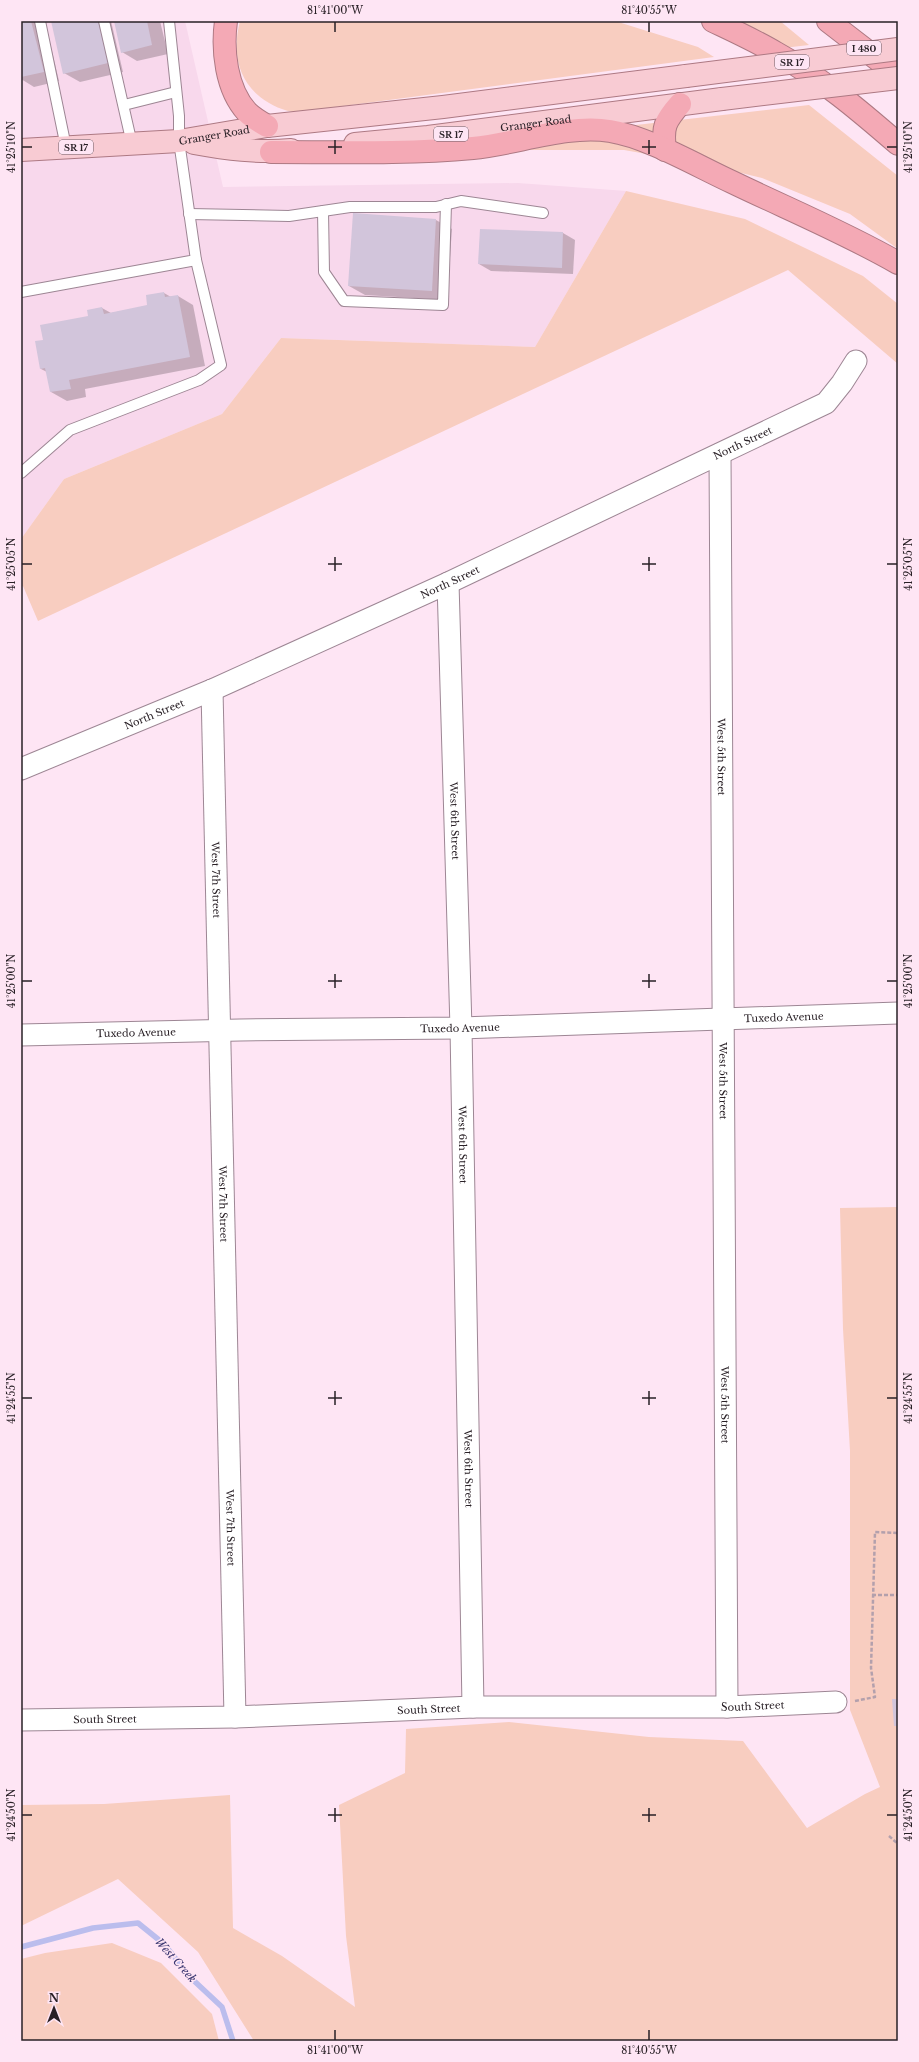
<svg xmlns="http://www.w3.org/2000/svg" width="919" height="2062" viewBox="0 0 919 2062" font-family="'Libre Baskerville',serif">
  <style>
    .built { fill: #f8d8ec }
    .green { fill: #f8cdc0 }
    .shadow { fill: #0003 }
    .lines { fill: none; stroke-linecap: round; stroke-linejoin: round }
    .stream { stroke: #bbbded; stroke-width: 5.5 }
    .building { fill: #d2c5db }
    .service-casing { stroke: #9d8694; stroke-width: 12 }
    .minor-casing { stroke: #9d8694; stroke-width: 23 }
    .primary-casing { stroke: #ad7983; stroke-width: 24 }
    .motorway-casing { stroke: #ad7983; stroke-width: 24 }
    .path { stroke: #b3a0ac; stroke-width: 2.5; stroke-dasharray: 4 2; stroke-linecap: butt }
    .service { stroke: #fff; stroke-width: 10 }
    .minor { stroke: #fff; stroke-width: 21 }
    .primary { stroke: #f8cbd3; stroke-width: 22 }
    .motorway { stroke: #f4a9b5; stroke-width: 22 }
    .primary-bridge-casing { stroke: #ad7983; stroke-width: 24; stroke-linecap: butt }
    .primary-bridge { stroke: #f8cbd3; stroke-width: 22 }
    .ticks { fill: none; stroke: #292026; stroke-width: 1.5 }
    .labels { text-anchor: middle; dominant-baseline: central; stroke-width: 3; stroke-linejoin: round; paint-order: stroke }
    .shield { fill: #fee5f4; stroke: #695b64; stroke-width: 1 }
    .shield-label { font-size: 9px; font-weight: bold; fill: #292026 }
    .street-label { font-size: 10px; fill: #292026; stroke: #fee5f4 }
    .water-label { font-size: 11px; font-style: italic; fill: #393670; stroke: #fee5f4 }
    .neatline { fill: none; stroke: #292026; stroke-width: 1.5 }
    .ticks-label { font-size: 10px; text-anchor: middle; fill: #292026 }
  </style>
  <rect width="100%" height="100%" fill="#fee5f4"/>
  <!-- built -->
  <path class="built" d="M21 21H185L223 187 518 183 626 191 535 347 281 338 222 414 64 479 21 539Z"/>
  <!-- green -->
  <g class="green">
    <path d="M240 21H615L698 47 714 57 313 110C306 110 295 113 288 111 245 98 229 64 240 21Z"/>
    <path d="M728 21H780L809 45 783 48Z"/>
    <path d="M809 105 898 176V249L850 214 762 178 708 165 624 150H497V141Z"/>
    <path d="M626 191 745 219 863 276 898 304V364L788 270 38 621 23 586 21 587V539L64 479 222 414 281 338 535 347Z"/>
    <path d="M898 1207V2041H254L198 1952 118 1879 21 1926V1805L104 1804 230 1795 233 1928 282 1956 355 2007 346 1936 339 1805 405 1773 406 1729 509 1722 649 1737 743 1741 807 1828 865 1794 880 1787 850 1710V1451L843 1329 840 1208Z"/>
    <path d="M112 1943 161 1963 212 2014 219 2041H21V1959L45 1953Z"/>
  </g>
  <!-- shadow -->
  <g class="shadow">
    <path d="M21 21H45L59 81 34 87 21 79Z"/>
    <path d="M52 21H111L123 72 80 82 64 73Z"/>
    <path d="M115 21H160L168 54 137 61 122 52Z"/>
    <path d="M436 220 452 229 447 300 365 295 349 286Z"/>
    <path d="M481 230 563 233 575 240 573 274 491 271 479 264Z"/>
    <path d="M164 293 171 297 178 296 193 305 205 366 85 389 86 397 67 401 51 392 47 372 41 369 44 340 89 317 102 308 111 313 149 306Z"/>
  </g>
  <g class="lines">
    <!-- stream -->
    <path class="stream" d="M21 1947 93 1928 138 1923 164 1944 191 1978 222 2007 233 2041"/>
  </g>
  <!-- building -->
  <g class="building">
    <path d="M21 21H31L44 72 21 77Z"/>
    <path d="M51 21H98L108 63 63 74Z"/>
    <path d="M114 21H147L152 45 121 53Z"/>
    <path d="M353 213 436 219 432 291 348 286Z"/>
    <path d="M480 229 563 232 562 268 478 264Z"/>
    <path d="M164 292 165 297 178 295 190 357 69 380 71 389 50 392 45 368 40 369 35 341 43 340 40 325 88 316 87 310 102 307 104 314 147 305 146 295Z"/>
    <path d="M892 1699H898V1726H894Z"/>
  </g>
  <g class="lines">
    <!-- service casing -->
    <g class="service-casing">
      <g id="service">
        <path d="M40 21 66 147"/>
        <path d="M104 21 132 144"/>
        <path d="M124 105 176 92"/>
        <path d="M323 211 324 272 344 301 443 305 446 204"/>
        <path d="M189 214 289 216 350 207H436L461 201 543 213"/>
        <path d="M21 292 196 260 179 141V116L169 21"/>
        <path d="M21 473 70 430 199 380 221 365 196 260"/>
      </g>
    </g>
    <!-- minor casing -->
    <g class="minor-casing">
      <g id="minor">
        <path id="s1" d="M720 454 727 1707"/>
        <path id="s2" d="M448 583 461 1028 473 1707"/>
        <path id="s3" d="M212 690 235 1717"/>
        <path id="s4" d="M21 769 212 690 448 583 826 403 842 383 856 361"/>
        <path id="s5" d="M21 1035 240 1030 461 1028 898 1013"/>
        <path id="s6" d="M21 1720 235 1717 473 1707H727L836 1702"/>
      </g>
    </g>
    <!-- primary casing -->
    <g class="primary-casing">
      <g id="primary">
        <path d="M194 143C227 149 257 153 291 150"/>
        <path id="s7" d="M355 144 428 137 722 99"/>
        <path id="s8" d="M21 150 179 141 267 126 443 107 686 76"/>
      </g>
    </g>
    <!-- motorway casing -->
    <g class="motorway-casing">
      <g id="motorway">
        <path d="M226 21C222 50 226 89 247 112 252 117 260 122 267 126"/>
        <path d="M713 21C734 31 756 41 776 53 820 77 860 111 898 144"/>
        <path d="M828 21 898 75"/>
        <path d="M665 150C662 127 665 121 680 104"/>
        <path d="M271 152C338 152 406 154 473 148 516 144 567 124 610 131 648 137 697 166 732 182 788 209 844 232 898 263"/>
      </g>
    </g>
    <!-- path -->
    <g class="path">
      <path d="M872 1595H898"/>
      <path d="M855 1701 875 1697 871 1668 875 1532 898 1533"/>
      <path d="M889 1836 898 1844"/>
    </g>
    <!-- service -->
    <use href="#service" class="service"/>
    <!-- minor -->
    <use href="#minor" class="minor"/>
    <!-- primary -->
    <use href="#primary" class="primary"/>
    <!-- motorway -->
    <use href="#motorway" class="motorway"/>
    <!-- primary-bridge casing -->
    <g class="primary-bridge-casing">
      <g id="primary-bridge">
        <path d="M686 76 898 49"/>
        <path d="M722 99 898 78"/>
      </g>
    </g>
    <!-- primary-bridge -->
    <use href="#primary-bridge" class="primary-bridge"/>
  </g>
  <!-- ticks -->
  <path class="ticks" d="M335 22V32M649 22V32M335 140V154M649 140V154M22 147H32M328 147H342M642 147H656M887 147H897M335 557V571M649 557V571M22 564H32M328 564H342M642 564H656M887 564H897M335 974V988M649 974V988M22 981H32M328 981H342M642 981H656M887 981H897M335 1391V1405M649 1391V1405M22 1398H32M328 1398H342M642 1398H656M887 1398H897M335 1808V1822M649 1808V1822M22 1815H32M328 1815H342M642 1815H656M887 1815H897M335 2030V2040M649 2030V2040"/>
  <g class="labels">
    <!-- shield labels -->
    <g class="shield">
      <rect x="847" y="41" width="34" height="14" rx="3"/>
      <rect x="775" y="55" width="34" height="14" rx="3"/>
      <rect x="434" y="127" width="34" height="14" rx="3"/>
      <rect x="59" y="140" width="34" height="14" rx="3"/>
    </g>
    <g class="shield-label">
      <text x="864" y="48">I 480</text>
      <text x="792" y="62">SR 17</text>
      <text x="451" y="134">SR 17</text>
      <text x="76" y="147">SR 17</text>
    </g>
    <!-- street labels -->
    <g class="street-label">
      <text stroke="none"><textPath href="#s7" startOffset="182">Granger Road</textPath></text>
      <text stroke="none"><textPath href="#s8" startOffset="194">Granger Road</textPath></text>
      <text stroke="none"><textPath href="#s4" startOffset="792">North Street</textPath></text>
      <text stroke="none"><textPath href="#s4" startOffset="468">North Street</textPath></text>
      <text stroke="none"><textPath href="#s4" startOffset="144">North Street</textPath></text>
      <text stroke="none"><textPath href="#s1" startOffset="303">West 5th Street</textPath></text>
      <text stroke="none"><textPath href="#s2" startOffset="238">West 6th Street</textPath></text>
      <text stroke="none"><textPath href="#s3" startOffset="190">West 7th Street</textPath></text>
      <text stroke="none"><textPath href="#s5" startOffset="763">Tuxedo Avenue</textPath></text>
      <text stroke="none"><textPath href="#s5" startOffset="439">Tuxedo Avenue</textPath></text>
      <text stroke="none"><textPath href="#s5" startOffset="115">Tuxedo Avenue</textPath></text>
      <text stroke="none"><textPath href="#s1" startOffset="627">West 5th Street</textPath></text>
      <text stroke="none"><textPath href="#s2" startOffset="562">West 6th Street</textPath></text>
      <text stroke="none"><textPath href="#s3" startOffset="514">West 7th Street</textPath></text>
      <text stroke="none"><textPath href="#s1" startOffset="951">West 5th Street</textPath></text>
      <text stroke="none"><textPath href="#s2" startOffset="886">West 6th Street</textPath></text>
      <text stroke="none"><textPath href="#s3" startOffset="838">West 7th Street</textPath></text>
      <text stroke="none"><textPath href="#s6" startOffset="732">South Street</textPath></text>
      <text stroke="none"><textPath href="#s6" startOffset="408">South Street</textPath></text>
      <text stroke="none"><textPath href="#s6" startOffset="84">South Street</textPath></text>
    </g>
    <!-- water labels -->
    <g class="water-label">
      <text transform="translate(176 1960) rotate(48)">West Creek</text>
    </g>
  </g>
  <!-- border -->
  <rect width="919" height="2062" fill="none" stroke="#fee5f4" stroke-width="44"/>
  <!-- north arrow -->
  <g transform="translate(54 2008)" stroke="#fee5f4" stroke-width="3" paint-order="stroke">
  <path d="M0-3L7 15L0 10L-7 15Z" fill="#292026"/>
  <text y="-6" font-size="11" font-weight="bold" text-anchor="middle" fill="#292026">N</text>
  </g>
  <rect x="22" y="22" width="875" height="2018" class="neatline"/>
  <g class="ticks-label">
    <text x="335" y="14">81°41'00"W</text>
    <text x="649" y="14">81°40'55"W</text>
    <text transform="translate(11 147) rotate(-90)" y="4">41°25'10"N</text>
    <text transform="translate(908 147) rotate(-90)" y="4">41°25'10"N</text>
    <text transform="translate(11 564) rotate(-90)" y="4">41°25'05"N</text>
    <text transform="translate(908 564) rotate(-90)" y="4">41°25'05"N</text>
    <text transform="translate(11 981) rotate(-90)" y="4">41°25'00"N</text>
    <text transform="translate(908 981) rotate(-90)" y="4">41°25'00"N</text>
    <text transform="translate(11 1398) rotate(-90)" y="4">41°24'55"N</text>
    <text transform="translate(908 1398) rotate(-90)" y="4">41°24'55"N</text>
    <text transform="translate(11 1815) rotate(-90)" y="4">41°24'50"N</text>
    <text transform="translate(908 1815) rotate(-90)" y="4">41°24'50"N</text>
    <text x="335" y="2054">81°41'00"W</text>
    <text x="649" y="2054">81°40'55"W</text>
  </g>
</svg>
